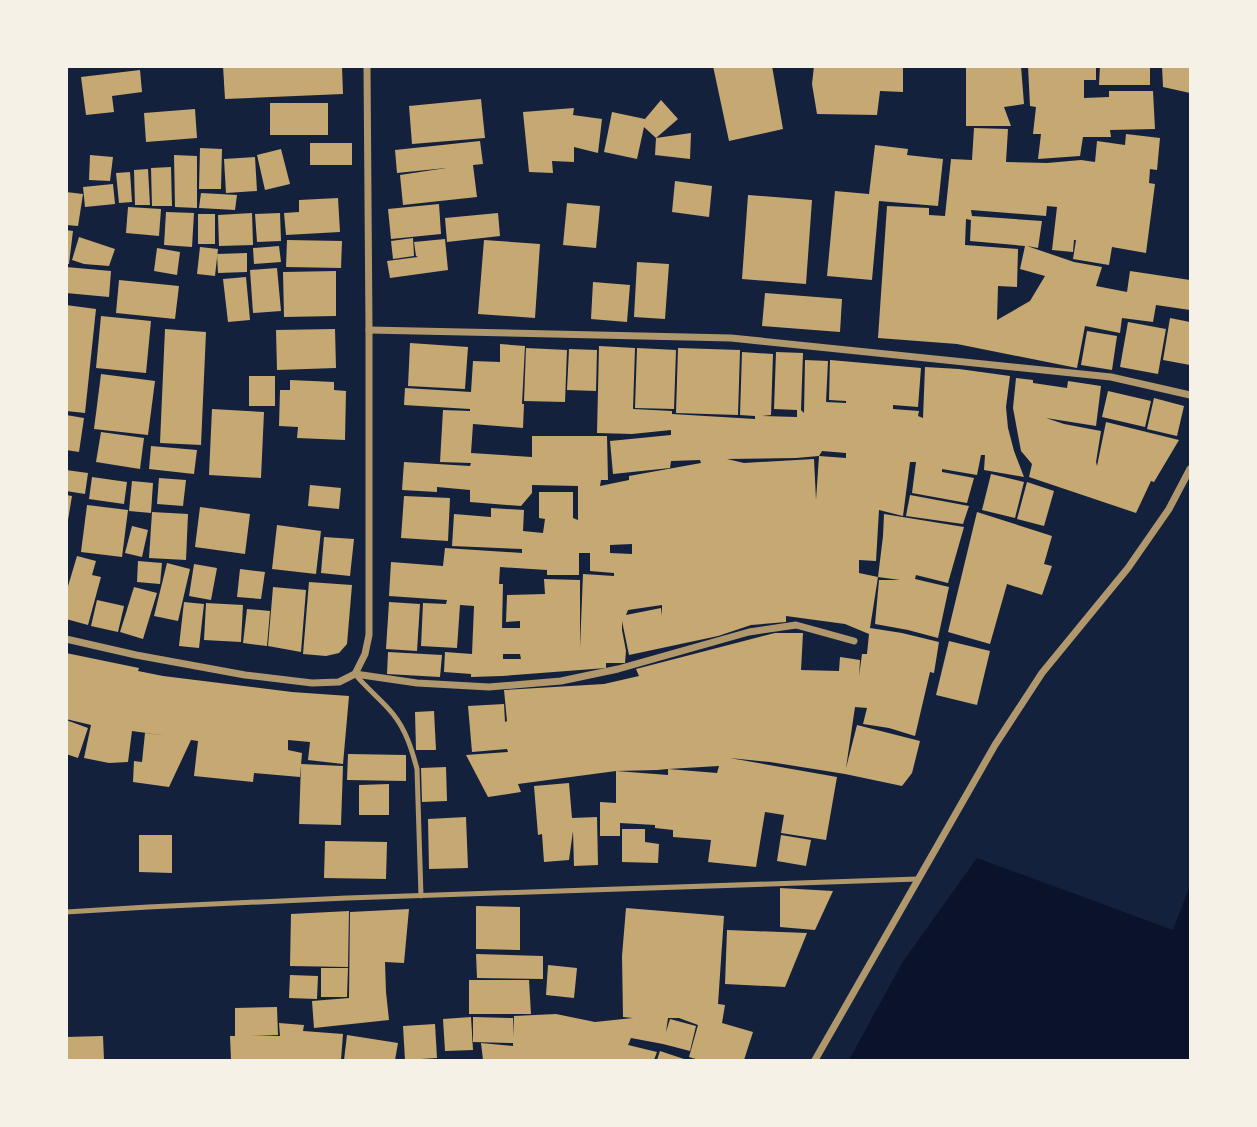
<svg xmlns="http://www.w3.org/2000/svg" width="1257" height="1127" viewBox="0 0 1257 1127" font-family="Literata,serif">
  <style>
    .water { fill: #0b132b }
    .building { fill: #c6a872; fill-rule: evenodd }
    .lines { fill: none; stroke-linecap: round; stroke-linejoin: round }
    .service { stroke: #b1986c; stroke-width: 5 }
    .minor { stroke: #b1986c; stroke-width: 7 }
  </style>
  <rect width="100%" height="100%" fill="#14213d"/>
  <!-- water -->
  <path class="water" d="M977 858 1173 930 1190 885V1060H849L902 963Z"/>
  <!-- building -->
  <g class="building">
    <path d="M223 66H342L343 94 225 99Z"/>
    <path d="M713 66H772L783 129 729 141Z"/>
    <path d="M814 66H903V92L880 91 877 115 817 114 812 84Z"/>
    <path d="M966 66H1021L1024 104 1004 107 1011 126H966Z"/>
    <path d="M1028 66H1096V80H1084V98L1109 97V91H1153L1155 129 1110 130 1111 137H1083L1080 156 1038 159 1041 134H1033L1036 107 1030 106Z"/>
    <path d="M1100 66H1150V85H1099Z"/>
    <path d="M1162 66H1190V93L1163 87Z"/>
    <path d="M140 70 142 92 112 96 114 112 86 115 81 77Z"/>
    <path d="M481 99 485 138 412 144 409 106Z"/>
    <path d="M661 100 678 119 656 138 644 127 637 159 604 152 612 112 645 119Z"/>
    <rect x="270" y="103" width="58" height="32"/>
    <path d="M574 108 573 115 602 119 598 153 574 147V162L552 161 553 173 529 172 523 112Z"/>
    <path d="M195 109 197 138 146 142 144 113Z"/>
    <path d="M974 128 1008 129 1006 162 1047 163 1081 160 1095 162 1097 141 1125 145 1126 134 1160 138 1157 170 1150 169 1149 183 1155 184 1146 253 1112 247 1109 265 1073 259 1076 240H1074L1073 252 1052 250 1057 207 1047 206 1046 216 971 210 972 216 1042 221 1038 248 1027 246 1074 262 1102 267 1096 286 1127 292 1130 271 1190 280V310L1156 305 1153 322 1122 318 1120 333 1085 326 1077 368 957 344 878 338 887 206 929 208V215L945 216 951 159 972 160ZM966 219 971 220 970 241 1025 246 1020 269 1045 276 1030 301 997 320 998 286 1017 287 1018 249 965 245Z"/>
    <path d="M691 133 690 159 655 155 656 138Z"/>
    <path d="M480 141 483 164 473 165 477 197 403 205 400 175 446 168 397 173 395 150Z"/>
    <rect x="310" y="143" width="42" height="22"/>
    <path d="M875 145 908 149 907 155 943 159 938 206 879 201 872 280 827 276 835 191 869 194Z"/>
    <path d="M200 148 222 149 221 189H199Z"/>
    <path d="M281 149 290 184 265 190 257 155Z"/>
    <path d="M90 155 113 157 110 181 89 180Z"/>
    <path d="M174 155 197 156V208L175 207Z"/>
    <path d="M255 157 257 191 226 193 224 159Z"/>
    <path d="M171 167 172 206H152L151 168Z"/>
    <path d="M148 169 150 205H135L134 170Z"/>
    <path d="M130 172 132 202 119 203 116 173Z"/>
    <path d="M675 181 712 186 709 217 672 212Z"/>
    <path d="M113 184 115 204 85 207 83 187Z"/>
    <path d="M66 192 83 194 78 226 66 225Z"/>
    <path d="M201 193 237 195 235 210 199 208Z"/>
    <path d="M748 195 812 200 806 284 742 279Z"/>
    <path d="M338 198 340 232 286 235 284 213 299 212V200Z"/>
    <path d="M567 203 600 206 596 248 563 245Z"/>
    <path d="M439 204 441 234 391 239 388 209Z"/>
    <path d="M128 207 161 209 159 236 126 233Z"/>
    <path d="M166 212 194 213 192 247 164 245Z"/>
    <path d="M252 213 253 245 219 246 218 215Z"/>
    <path d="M280 213 281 241 257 242 255 214Z"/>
    <path d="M498 213 500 236 447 242 445 218Z"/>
    <rect x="198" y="214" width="17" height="30"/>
    <path d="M66 230 73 231 69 264H66Z"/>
    <path d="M79 237 115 249 109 266 84 264 72 260Z"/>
    <path d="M413 238 414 256 393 259 391 241Z"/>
    <path d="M445 239 448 270 390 278 387 261 418 257 416 256 414 242Z"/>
    <path d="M287 240 342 241 341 268 286 267Z"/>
    <path d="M484 240 540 244 535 318 478 314Z"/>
    <path d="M279 246 281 262 254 264 253 248Z"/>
    <path d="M200 247 218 249 215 276 197 274Z"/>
    <path d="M157 248 180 252 177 275 154 271Z"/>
    <path d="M247 253V272L218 273 217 254Z"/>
    <path d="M637 262 669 264 665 319 634 317Z"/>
    <path d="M66 267 111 271 109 297 66 293Z"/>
    <path d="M277 268 281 311 253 313 250 270Z"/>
    <path d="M336 271V316L284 317 283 272Z"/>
    <path d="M246 277 250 320 228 322 223 279Z"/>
    <path d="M119 280 179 286 175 319 116 313Z"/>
    <path d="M593 282 630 285 627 322 591 319Z"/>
    <path d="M765 293 842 299 840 332 762 326Z"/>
    <path d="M66 305 96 309 85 413 66 411Z"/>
    <path d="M101 316 151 321 146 373 96 368Z"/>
    <path d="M1170 318 1190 322V365L1163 360Z"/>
    <path d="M1128 322 1166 329 1158 374 1120 367Z"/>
    <path d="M165 329 206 332 201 445 160 443Z"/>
    <path d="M335 329 336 368 277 370 276 330Z"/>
    <path d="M1087 331 1117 336 1112 370 1081 365Z"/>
    <path d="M410 343 468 347 465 389 408 386Z"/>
    <path d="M500 344 525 346 522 404H524L523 428 473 424 471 453 532 457V436H607L608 480H601L600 486 629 480V476L701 463 700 460 671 461 670 468 613 474 610 441 671 435V430L632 434 597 433 599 346 635 348 633 409 672 411V414L755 419V416L740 415 742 352 773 354 771 415 761 416 797 417V410L774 409 776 352 803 353 801 410 804 413 805 360 828 361 826 402 846 403V401L829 400 830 360 921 368 918 407 893 405V409L919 411 918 416 923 418 925 367 959 369 1010 376 1006 407 1008 428 1014 451 1024 477 984 470 985 455H981L977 475 942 469V472L974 478 967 503 912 493 916 462H910L903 516 879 510 876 561 859 560V573L878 577 870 628 902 633 939 642 934 673 930 672 915 736 889 728 863 724 867 708 855 707 846 768 857 725 920 741 912 773 902 786 845 774 770 762 730 758 837 777 826 840 781 833 784 815 765 812 756 867 708 862 711 840 673 837V830L655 828V825L620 823V836H600V802L616 803V771L518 784 521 792 488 797 466 755 508 752 507 749 472 752 468 706 504 704 505 722 507 721 504 690 604 684 639 676 636 669 775 633H803L801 670 839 671 840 657 860 660 859 676 862 654H867L869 634 845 624 786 616V622L751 625 718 636 629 655 622 621V630L626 651 625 663H606V668L502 676 471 677V674L444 672 445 652 472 654 474 606 460 605 457 648 421 646 423 603 446 604 447 600 389 596 391 562 443 566 445 548 522 553V549L452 546 454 514 491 517V508L524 510 523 531 543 533 545 519 539 518V492H573V518L578 520V486L532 485V493L521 506 470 502V490L437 487V492L402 490 404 462 470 466 471 463 440 462 443 410 470 411V409L404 405 405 388 471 392 473 361 500 362ZM822 451 846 453V458L819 456 816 500 814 459 744 463 727 459 796 458 819 456ZM632 544V554L610 553V545ZM579 553H590V571L614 573V576L583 574 580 648V580L544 579 545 594 507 595 506 622 520 621V628H502L503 584H499L500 567 547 570V575H579ZM662 605V616L661 608 626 615 628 610ZM503 654H520L521 659H503ZM719 766 717 773 668 769ZM668 769V775L616 771 657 770Z"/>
    <path d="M526 348 567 350 565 402 524 401Z"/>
    <path d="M637 348 676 350 674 409 635 408Z"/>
    <path d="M678 348 740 350 738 415 676 413Z"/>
    <path d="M569 349 597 350 596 391 567 390Z"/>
    <path d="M101 374 155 381 148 435 94 429Z"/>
    <rect x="249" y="376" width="26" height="30"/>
    <path d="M1016 378 1033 380V383L1067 388 1068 381 1101 386 1096 426 1046 418 1064 424 1101 431 1096 462 1097 466 1106 422 1179 440 1154 482 1151 481 1136 513 1029 477 1032 464 1021 451 1013 408Z"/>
    <path d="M290 380 334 382V390L346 391 345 440 297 438 298 427 279 426 280 390H290Z"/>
    <path d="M1108 391 1151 401 1145 427 1102 417Z"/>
    <path d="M1154 398 1184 406 1177 436 1147 429Z"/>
    <path d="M212 409 264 412 261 478 209 475Z"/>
    <path d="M66 415 84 418 79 452 66 450Z"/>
    <path d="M101 432 144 438 140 469 96 462Z"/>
    <path d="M151 446 197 450 194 474 149 469Z"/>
    <path d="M66 470 88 473 85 494 66 491Z"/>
    <path d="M991 474 1024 482 1015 518 982 510Z"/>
    <path d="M92 477 127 482 124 504 89 499Z"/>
    <path d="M159 478 186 480 183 506 157 504Z"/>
    <path d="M132 481 153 483 151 513 129 511Z"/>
    <path d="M1027 482 1054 491 1044 526 1017 519Z"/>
    <path d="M310 485 341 488 339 509 308 506Z"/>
    <path d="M66 495 72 496 68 520H66Z"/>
    <path d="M910 495 969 506 963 524 906 516Z"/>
    <path d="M404 496 450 498 448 541 401 538Z"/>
    <path d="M87 505 128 510 122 557 81 552Z"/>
    <path d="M200 507 250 514 245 554 195 547Z"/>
    <path d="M152 512 188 514 186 560 149 558Z"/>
    <path d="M977 512 1052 536 1044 564 1052 566 1042 595 1007 584 990 644 948 632Z"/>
    <path d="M884 514 964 527 948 583 916 575 915 579 949 587 938 638 908 630 875 624 879 580H900L878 577 883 536Z"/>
    <path d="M277 525 321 531 316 574 272 569Z"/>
    <path d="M132 526 148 530 142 557 125 553Z"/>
    <path d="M324 537 354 539 350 576 321 573Z"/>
    <path d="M77 556 96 561 92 575 101 577 88 625 66 619V593Z"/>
    <path d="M138 561 162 563 160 584 137 582Z"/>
    <path d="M167 563 190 569 178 621 154 616Z"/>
    <path d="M194 564 217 568 211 600 189 596Z"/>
    <path d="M240 569 265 572 261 599 237 597Z"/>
    <path d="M309 582 352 585 347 644 339 653 326 656 303 654Z"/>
    <path d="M134 587 157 593 143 639 120 632Z"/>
    <path d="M273 587 306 590 301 652 268 646Z"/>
    <path d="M97 600 124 606 118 632 91 626Z"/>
    <path d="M184 602 204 604 199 648 179 646Z"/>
    <path d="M389 602 420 604 417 651 386 649Z"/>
    <path d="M206 603 243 605 241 642 204 640Z"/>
    <path d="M247 609 270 611 267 646 243 643Z"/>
    <path d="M949 641 990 651 977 705 936 695Z"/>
    <path d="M388 652 442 655 440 677 387 674Z"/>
    <path d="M66 653 139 668 138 671 163 676 292 692 349 696 343 764 308 760 310 742 288 740V750L302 753 300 777 254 773 253 782 194 776 198 741 191 740 169 787 133 782 134 761 142 762 145 733 168 736 132 731 128 762 109 763 84 758 91 725 66 719Z"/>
    <path d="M434 711 436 750H416L415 712Z"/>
    <path d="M66 720 88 728 78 758 66 754Z"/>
    <path d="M348 754 406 755V781L347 780Z"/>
    <path d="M301 764 343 766 341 825 299 824Z"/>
    <path d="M446 767 447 801 422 802 421 768Z"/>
    <path d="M569 783 572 818 597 817 598 865 574 866 573 831 569 860 544 862 542 834 538 835 534 786Z"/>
    <path d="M389 784V815H359V785Z"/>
    <path d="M466 817 468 868 429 869 428 819Z"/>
    <path d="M622 829H645V842L659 844 658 863 622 862Z"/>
    <path d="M139 835H172V873L139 872Z"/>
    <path d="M781 835 811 840 806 866 777 861Z"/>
    <path d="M325 841 387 842 386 879 324 878Z"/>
    <path d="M780 888 833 891 815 930 780 927Z"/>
    <path d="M476 906 520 907V950L476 949Z"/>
    <path d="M626 908 724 916 718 1004 725 1005 722 1023 753 1032 744 1060H699L689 1057 698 1025 679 1018H665H668L666 1032 670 1019 696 1026 690 1051 663 1044 631 1038 628 1045 657 1052 654 1060H483L481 1043 513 1046V1043L473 1042V1017L513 1018V1037L514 1016 556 1014 595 1022 633 1018 623 1017 622 956Z"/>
    <path d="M409 909 404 963 385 962 386 992 389 1020 314 1028 312 1001 349 998 350 912Z"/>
    <path d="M349 911 348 967 290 966 291 914Z"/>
    <path d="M727 930 807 933 785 987 725 984Z"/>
    <path d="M476 954 543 956V979L477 978Z"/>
    <path d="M548 965 577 968 574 998 546 995Z"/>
    <path d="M321 968H348L347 997H321Z"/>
    <path d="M290 975 318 976 317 999 289 998Z"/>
    <path d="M469 980H529L531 1014H469Z"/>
    <path d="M277 1007 278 1035 252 1036H280L279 1023 304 1025 303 1031 343 1034 341 1060H231L230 1036H235V1008Z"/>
    <path d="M471 1017 473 1050 445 1051 443 1019Z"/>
    <path d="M435 1024 437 1058 405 1060 403 1026Z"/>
    <path d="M347 1035 398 1043 395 1060H344Z"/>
    <path d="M103 1036 104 1060H66V1037Z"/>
    <path d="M660 1051 687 1060H657Z"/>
  </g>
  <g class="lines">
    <!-- service -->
    <g class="service">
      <path d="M355 674C367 689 382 700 393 714 406 730 412 750 417 769L421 896"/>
      <path d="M66 912 148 907 347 898 918 879"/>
    </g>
    <!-- minor -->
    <g class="minor">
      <path d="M369 330 731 338 1111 377 1190 395"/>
      <path d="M66 639 136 655 245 675 312 683 339 682 355 674 365 654 369 635V330L367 66"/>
      <path d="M355 674 417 683 489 687 561 681 618 669 749 632 796 625 854 641"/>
      <path d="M815 1060 995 745 1042 673 1128 568 1169 509 1190 469"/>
    </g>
  </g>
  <!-- border -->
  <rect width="1257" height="1127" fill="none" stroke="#f6f1e7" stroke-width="136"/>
</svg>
